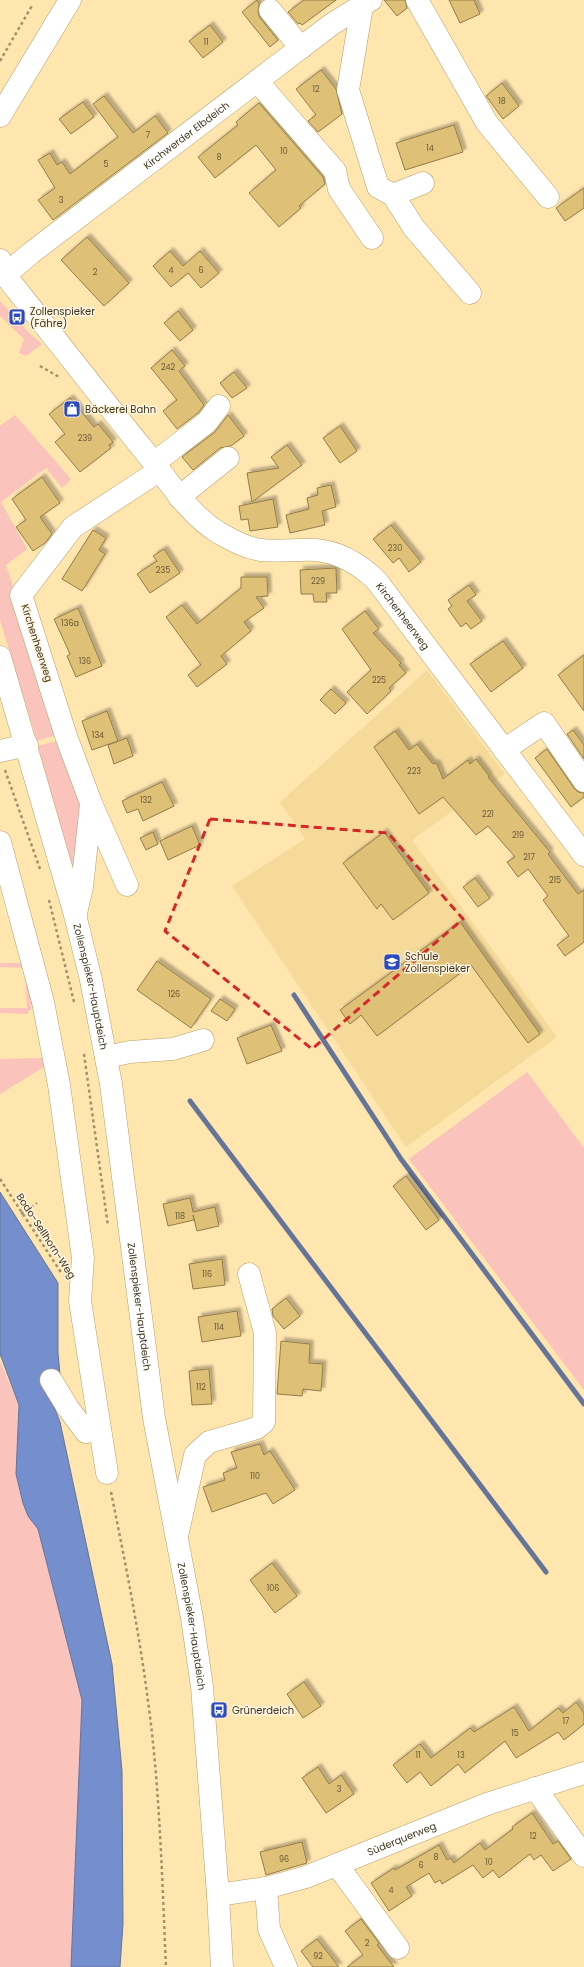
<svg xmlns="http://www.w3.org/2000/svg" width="584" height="1967" viewBox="0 0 584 1967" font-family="Poppins,sans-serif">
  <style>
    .built { fill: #f5da9a }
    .green { fill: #fac3bc }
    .water { fill: #758ecd; stroke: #657499 }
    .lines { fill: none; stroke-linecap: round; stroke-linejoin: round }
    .stream { stroke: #657499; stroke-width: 5 }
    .building { fill: #dfc077; stroke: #927c47; filter: url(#shadow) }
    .minor-casing { stroke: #b69f6a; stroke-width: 23 }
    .major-casing { stroke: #b69f6a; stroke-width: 23 }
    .path { stroke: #a2916a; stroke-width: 2.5; stroke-dasharray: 3 3; stroke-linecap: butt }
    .minor { stroke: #fff; stroke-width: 22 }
    .major { stroke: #fff; stroke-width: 22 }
    .marked { fill: none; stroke: #d62828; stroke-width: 3; stroke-dasharray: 8 5; stroke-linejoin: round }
    .labels { text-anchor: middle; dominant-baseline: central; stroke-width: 3; stroke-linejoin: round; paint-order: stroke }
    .number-label { font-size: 8px; fill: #675835 }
    .street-label { font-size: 10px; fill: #3f361f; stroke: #fff5e0 }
    .poi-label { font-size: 10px; fill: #3f361f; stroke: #fff5e0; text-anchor: start }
  </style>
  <defs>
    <filter id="shadow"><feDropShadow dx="3.5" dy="-3.5" stdDeviation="1" flood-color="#0004"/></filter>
  </defs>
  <rect width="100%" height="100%" fill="#ffe6af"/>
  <!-- built -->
  <path class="built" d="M427 670 505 774 412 840 557 1037 406 1147 232 886 305 839 280 802Z"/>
  <!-- green -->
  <g class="green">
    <path d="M0 301 31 335 42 344 26 356 19 353 24 339 0 316Z"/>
    <path d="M15 415 71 479 62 488 46 468 1 502 27 549 6 565 59 734 37 741 0 620V426Z"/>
    <path d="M60 740 82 806 76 880 38 746Z"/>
    <path d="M20 944 33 990 31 1010 28 1011V1014L0 1013V1008H27L25 968 0 967V963H21Z"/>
    <path d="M42 1058 44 1067 0 1094V1059Z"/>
    <path d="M527 1072 584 1148V1390L409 1159Z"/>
    <path d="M0 1361 19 1405 16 1474 23 1503 28 1516 38 1528 82 1700 71 1967H0Z"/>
  </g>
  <!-- water -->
  <path class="water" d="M0 1192 58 1283V1353L60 1374 45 1384 60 1422 112 1664 122 1771 123 1924 120 1967H71L82 1700 38 1529 28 1516 23 1503 16 1474 19 1405 0 1354Z"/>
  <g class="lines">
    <!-- stream -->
    <g class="stream">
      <path d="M294 995 401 1159 584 1404"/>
      <path d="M190 1101 546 1572"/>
    </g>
  </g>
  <!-- building -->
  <g class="building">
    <path d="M257 0 259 4 258 12 260 18 278 40 270 47 242 12Z"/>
    <path d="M304 0H336L302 25 300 23 298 24 288 12Z"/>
    <path d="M384 0H405L407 8 397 16Z"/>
    <path d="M449 0H474L480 14 460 23Z"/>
    <path d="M210 25 223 42 203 58 189 41Z"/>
    <path d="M321 70 336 89 342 114 318 132 308 121 316 115 296 89Z"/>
    <path d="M502 83 519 106 503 119 486 96Z"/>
    <path d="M104 96 133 133 155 116 168 133 53 220 38 200 55 188 38 160 50 153 57 165 62 162 70 174 118 137 93 104Z"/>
    <path d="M83 102 94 117 71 134 59 119Z"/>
    <path d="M259 103 323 177 325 184 299 206 301 208 279 227 249 193 276 170 256 145 215 178 198 157 238 125 236 122Z"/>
    <path d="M454 125 463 152 405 170 396 143Z"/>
    <path d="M584 188V208L565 221 556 208Z"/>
    <path d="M87 237 129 283 104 306 61 260Z"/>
    <path d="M170 251 183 266 200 251 219 273 201 288 188 273 171 287 153 266Z"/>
    <path d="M178 311 193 330 180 341 164 323Z"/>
    <path d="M172 350 185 366 179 371 204 405 198 413 177 429 163 411 177 400 151 368Z"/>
    <path d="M234 372 247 388 232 398 220 383Z"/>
    <path d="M70 398 94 427 98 424 113 442 109 445 111 448 80 472 55 442 65 434 49 414Z"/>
    <path d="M228 415 244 436 231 446 220 448 193 470 182 457 215 432Z"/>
    <path d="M340 426 357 451 340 463 323 438Z"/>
    <path d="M287 445 302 465 252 502 247 473 279 468 271 457Z"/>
    <path d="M42 477 60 503 40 517 52 534 45 543 33 551 16 527 26 520 12 499Z"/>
    <path d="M331 485 336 507 322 511 325 525 290 533 286 515 309 509 307 498 318 495 317 488Z"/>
    <path d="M273 499 278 527 250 531 248 519 241 520 239 506Z"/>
    <path d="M391 525 421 562 409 572 399 558 393 563 373 539Z"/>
    <path d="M93 530 106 538 99 550 105 554 82 591 62 579Z"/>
    <path d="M164 549 180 573 150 593 137 574 157 561 153 556Z"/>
    <path d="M336 568 337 593H326L327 602H314L313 594H301L300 570Z"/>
    <path d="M241 577H267L268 596 256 597 264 608 244 622 251 631 221 656 227 664 197 687 188 675 201 665 166 617 182 605 197 624 241 588Z"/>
    <path d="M469 585 476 595 467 601 482 621 471 629 466 623 461 627 448 609 452 606 448 600Z"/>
    <path d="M78 608 102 666 76 677 67 656 70 654 54 619Z"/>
    <path d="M365 611 379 629 373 633 401 663 399 665 406 673 389 688 391 691 367 714 347 692 371 670 342 629Z"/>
    <path d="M503 641 523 668 491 692 470 664Z"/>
    <path d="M584 655V711L558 675Z"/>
    <path d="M331 689 346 703 335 714 320 700Z"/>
    <path d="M107 711 118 741 92 750 82 721Z"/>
    <path d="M573 730 584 745V759L567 734Z"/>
    <path d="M395 731 409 750 417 744 432 763 437 764 443 779 468 760 470 764 476 759 489 776 488 777 550 852 548 854 578 894 584 890V942L565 956 557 945 569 936 543 900 548 896 528 869 518 877 507 862 515 857 488 826 476 835 443 797 419 814 374 747Z"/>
    <path d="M127 738 133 756 114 764 108 745Z"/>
    <path d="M547 749 574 788 578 792 584 793V797L571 807 535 758Z"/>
    <path d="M162 782 174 806 143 821 138 809 127 813 122 801Z"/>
    <path d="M192 826 200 845 168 860 160 841Z"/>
    <path d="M153 832 158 844 146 850 140 838Z"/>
    <path d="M384 832 429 893 393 920 381 904 377 909 343 863Z"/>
    <path d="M475 878 490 898 478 907 463 887Z"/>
    <path d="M460 922 540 1034 528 1043 471 965 377 1036 361 1015 350 1024 340 1010Z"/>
    <path d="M157 961 211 999 191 1028 137 990Z"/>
    <path d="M220 999 235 1009 227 1021 211 1011Z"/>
    <path d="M271 1025 282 1051 247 1064 237 1038Z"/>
    <path d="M406 1176 439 1220 426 1230 393 1186Z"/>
    <path d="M190 1198 193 1212 215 1207 219 1226 197 1231 193 1215 194 1220 168 1226 163 1204Z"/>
    <path d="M222 1259 225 1285 193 1289 189 1264Z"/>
    <path d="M286 1298 300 1316 284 1329 273 1316 272 1309Z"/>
    <path d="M237 1311 241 1336 202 1342 198 1317Z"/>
    <path d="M281 1341 310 1344 309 1363 323 1364 321 1391 303 1389 302 1396 277 1394Z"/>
    <path d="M209 1369 212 1404 192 1405 189 1371Z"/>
    <path d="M260 1444 264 1455 270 1451 295 1490 273 1504 266 1493 212 1512 203 1487 225 1480 223 1473 237 1468 231 1452Z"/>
    <path d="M272 1563 297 1596 275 1613 250 1580Z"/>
    <path d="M304 1682 321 1706 303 1718 287 1694Z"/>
    <path d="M576 1702 584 1713V1724L564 1740 558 1732 516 1758 505 1741 465 1773 458 1764 431 1786 420 1772 407 1783 393 1765 420 1744 431 1758 470 1728 474 1732 514 1707 529 1731 558 1708 563 1713Z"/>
    <path d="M318 1767 329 1784 341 1775 354 1794 326 1813 302 1778Z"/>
    <path d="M532 1813 553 1844 558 1841 571 1859 553 1871 541 1855 534 1860 530 1854 499 1878 493 1870 483 1878 473 1865 442 1884 440 1880 435 1883 429 1873 406 1887 412 1896 389 1911 371 1883 394 1868 395 1870 439 1845 447 1860 451 1858 454 1863 480 1843 485 1850 513 1829 512 1827Z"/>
    <path d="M302 1842 307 1863 266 1875 260 1852Z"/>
    <path d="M361 1919 379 1943 377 1945 394 1967H347L363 1955 345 1931Z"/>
    <path d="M317 1939 339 1967H313L301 1951Z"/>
  </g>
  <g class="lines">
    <!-- minor casing -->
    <g class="minor-casing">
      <g id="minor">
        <path d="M417 0 487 123 548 197"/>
        <path d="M362 6 348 90 378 187 393 195 423 183"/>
        <path d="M270 10 301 48"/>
        <path d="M257 81 335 171 339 189 372 238"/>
        <path d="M0 116 70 0"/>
        <path d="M393 195 414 228 470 293"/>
        <path id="s1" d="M5 275 31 253 332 24 371 0"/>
        <path d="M154 463 207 422 219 406"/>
        <path d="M179 497 228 458"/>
        <path id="s2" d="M0 657 75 915 91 980 111 1084 154 1418 192 1618 202 1687 218 1895 222 1967"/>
        <path d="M504 750 544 723 584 781"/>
        <path d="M0 751 27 745"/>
        <path d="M0 842 43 1002 59 1085 83 1258 80 1301 107 1473"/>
        <path d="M127 885 91 803 66 736 21 595 73 527 160 470"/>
        <path d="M76 913 82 887 91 804"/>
        <path d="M106 1057 130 1052 173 1049 203 1040"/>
        <path d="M51 1380 68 1408 86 1432 99 1429"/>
        <path d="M178 1532 195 1455 209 1442 257 1428 264 1422 265 1333 249 1274"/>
        <path d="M535 1788 584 1856"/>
        <path d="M337 1865 398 1948"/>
        <path d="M266 1888 269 1929 286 1967"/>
        <path id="s3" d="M218 1895 266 1888 306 1877 487 1804 584 1773"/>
      </g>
    </g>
    <!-- major casing -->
    <g class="major-casing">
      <g id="major">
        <path id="s4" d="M0 260 3 265 5 275C52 334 98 394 146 453 169 481 188 514 219 533 232 540 246 548 261 550 279 552 297 549 316 550 340 552 359 564 376 580L584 855"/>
      </g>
    </g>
    <!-- path -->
    <g class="path">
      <path d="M0 61 33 4"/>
      <path d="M40 366 59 377"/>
      <path d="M5 770 40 869"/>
      <path d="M49 900 74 1002"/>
      <path d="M84 1054 108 1226"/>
      <path d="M0 1179 62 1274"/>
      <path d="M21 1214 37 1203"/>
      <path d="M111 1492C125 1561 139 1631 148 1701 160 1789 162 1878 166 1967"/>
    </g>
    <!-- minor -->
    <use href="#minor" class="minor"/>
    <!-- major -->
    <use href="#major" class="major"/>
  </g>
  <!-- marked area -->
  <path class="marked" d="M210 819 388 833 463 919 312 1049 165 931Z"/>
  <!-- icons -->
  <defs>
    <g id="bus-square" transform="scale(0.9)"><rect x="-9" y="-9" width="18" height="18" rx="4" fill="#2d4bbc" stroke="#fff5e0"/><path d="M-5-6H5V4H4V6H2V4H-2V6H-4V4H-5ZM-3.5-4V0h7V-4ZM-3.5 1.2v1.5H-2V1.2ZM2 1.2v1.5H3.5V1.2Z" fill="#fff"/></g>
    <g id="shop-square" transform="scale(0.9)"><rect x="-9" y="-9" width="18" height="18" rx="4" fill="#2d4bbc" stroke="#fff5e0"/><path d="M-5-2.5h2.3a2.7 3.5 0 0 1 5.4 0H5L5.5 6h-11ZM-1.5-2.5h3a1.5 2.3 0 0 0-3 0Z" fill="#fff"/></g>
    <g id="school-square" transform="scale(0.9)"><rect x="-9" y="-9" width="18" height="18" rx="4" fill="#2d4bbc" stroke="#fff5e0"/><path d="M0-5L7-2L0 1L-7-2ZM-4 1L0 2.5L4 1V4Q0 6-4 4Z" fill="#fff"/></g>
  </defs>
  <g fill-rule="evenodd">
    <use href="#bus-square" x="17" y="317"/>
    <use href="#shop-square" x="72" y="409"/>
    <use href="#school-square" x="392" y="962"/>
    <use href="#bus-square" x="219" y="1710"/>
  </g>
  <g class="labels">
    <!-- number labels -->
    <g class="number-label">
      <text x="206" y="42">11</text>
      <text x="316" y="89">12</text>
      <text x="502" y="101">18</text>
      <text x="148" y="135">7</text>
      <text x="430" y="148">14</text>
      <text x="284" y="151">10</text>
      <text x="219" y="157">8</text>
      <text x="106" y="164">5</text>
      <text x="61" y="200">3</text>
      <text x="171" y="270">4</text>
      <text x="201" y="270">6</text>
      <text x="95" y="272">2</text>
      <text x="168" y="367">242</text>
      <text x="85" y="438">239</text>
      <text x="395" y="548">230</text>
      <text x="163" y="570">235</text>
      <text x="318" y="581">229</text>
      <text x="70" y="623">136a</text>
      <text x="85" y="661">136</text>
      <text x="379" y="680">225</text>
      <text x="98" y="735">134</text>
      <text x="414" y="771">223</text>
      <text x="146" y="800">132</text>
      <text x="488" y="814">221</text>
      <text x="518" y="835">219</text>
      <text x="529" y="857">217</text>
      <text x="555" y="880">215</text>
      <text x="174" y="994">126</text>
      <text x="180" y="1216">118</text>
      <text x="207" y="1274">116</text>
      <text x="219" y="1327">114</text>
      <text x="201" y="1387">112</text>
      <text x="255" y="1476">110</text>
      <text x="273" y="1588">106</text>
      <text x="566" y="1721">17</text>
      <text x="515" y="1733">15</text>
      <text x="418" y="1755">11</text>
      <text x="461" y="1755">13</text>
      <text x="339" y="1789">3</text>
      <text x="533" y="1836">12</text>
      <text x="436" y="1857">8</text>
      <text x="284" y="1859">96</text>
      <text x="489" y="1862">10</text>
      <text x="421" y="1865">6</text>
      <text x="391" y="1890">4</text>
      <text x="367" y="1943">2</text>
      <text x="318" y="1956">92</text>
    </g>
    <!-- street labels -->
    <g class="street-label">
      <text stroke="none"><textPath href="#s1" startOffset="229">Kirchwerder Elbdeich</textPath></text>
      <text stroke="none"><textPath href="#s4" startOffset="566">Kirchenheerweg</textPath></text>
      <text transform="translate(37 643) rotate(72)">Kirchenheerweg</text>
      <text stroke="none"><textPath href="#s2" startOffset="342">Zollenspieker-Hauptdeich</textPath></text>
      <text transform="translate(46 1236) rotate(57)">Bodo-Sellhorn-Weg</text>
      <text stroke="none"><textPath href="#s2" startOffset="666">Zollenspieker-Hauptdeich</textPath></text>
      <text stroke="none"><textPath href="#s2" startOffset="990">Zollenspieker-Hauptdeich</textPath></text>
      <text stroke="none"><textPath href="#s3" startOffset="193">Süderquerweg</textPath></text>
    </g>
    <!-- poi labels -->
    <g class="poi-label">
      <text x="30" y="311">Zollenspieker<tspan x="30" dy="12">(Fähre)</tspan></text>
      <text x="85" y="409">Bäckerei Bahn</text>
      <text x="405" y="956">Schule<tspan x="405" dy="12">Zollenspieker</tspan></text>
      <text x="232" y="1710">Grünerdeich</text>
    </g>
  </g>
</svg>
